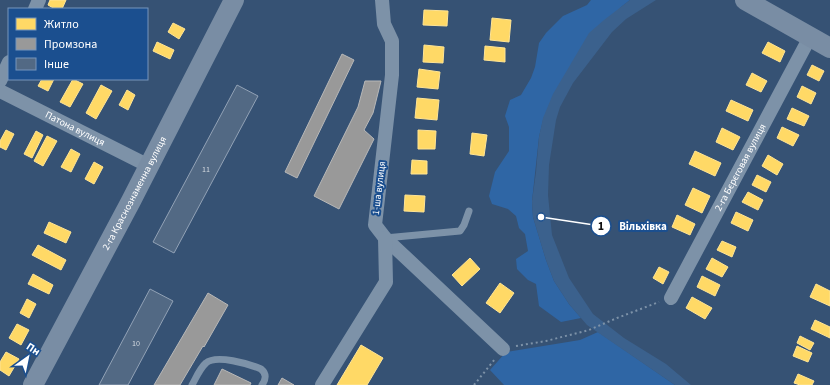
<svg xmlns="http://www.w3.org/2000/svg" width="830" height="385" viewBox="0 0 830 385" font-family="'Source Sans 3',sans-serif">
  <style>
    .green { fill: #2f66a5 }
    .water { fill: #3b618d }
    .homes { fill: #ffd966; stroke: #ffe494 }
    .industry { fill: #999; stroke: #b8b8b8 }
    .building { fill: #526984; stroke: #92a2b6 }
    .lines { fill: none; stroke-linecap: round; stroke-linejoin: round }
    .path { stroke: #7d92a8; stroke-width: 2; stroke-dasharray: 2 3; stroke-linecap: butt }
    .lane { stroke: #7d92a8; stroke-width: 7 }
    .street { stroke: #7d92a8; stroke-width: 14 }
    .secondary { stroke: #798da4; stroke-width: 20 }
    .labels { text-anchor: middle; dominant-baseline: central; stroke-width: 4; stroke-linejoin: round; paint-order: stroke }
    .number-label { font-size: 8px; fill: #d4dae0 }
    .street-label { font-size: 10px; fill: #fff; stroke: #1b4f8f }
    .leader { fill: none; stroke: #fff; stroke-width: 1.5 }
    .callout-dot { fill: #fff; stroke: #1b4f8f; stroke-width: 1.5 }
    .mark-label { font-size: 12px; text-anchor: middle; font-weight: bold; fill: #111 }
    .callout-label { font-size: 11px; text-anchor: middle; font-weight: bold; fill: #fff; stroke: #1b4f8f; stroke-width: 4; stroke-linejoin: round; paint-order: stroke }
  </style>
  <rect width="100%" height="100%" fill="#365274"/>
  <!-- green -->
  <g class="green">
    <path d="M591 0H630L621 7 543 120 539 137 532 201 533 217 546 260 554 281 569 304 581 318 561 322 539 306 536 284 528 280 517 269 516 259 528 251 525 234 519 228 516 216 508 209 492 204 489 196 495 172 509 151V127L505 116 510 100 521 95 531 78 535 67 539 43 546 33 563 16 587 5Z"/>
    <path d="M598 332 675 385H504L490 370 506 352 580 340Z"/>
  </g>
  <!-- water -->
  <path class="water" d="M630 0H656L626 19 612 32 573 83 560 107 556 120 549 165 548 195 552 235 569 278 593 314 624 338 666 364 691 385H675L587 325 569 304 554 281 546 260 533 217 532 201 536 172 539 137 543 118 553 94 589 33 604 20Z"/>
  <!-- homes -->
  <g class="homes">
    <path d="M50 0H66L62 9H55L48 5Z"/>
    <path d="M424 10 448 11 447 26 423 25Z"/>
    <path d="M492 18 511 20 509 42 490 40Z"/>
    <path d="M173 23 185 29 179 39 168 32Z"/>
    <path d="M157 42 174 50 170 59 153 51Z"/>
    <path d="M768 42 785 51 780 62 762 53Z"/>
    <path d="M424 45 444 47 443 63 423 62Z"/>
    <path d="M485 46 505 48V62L484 60Z"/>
    <path d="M812 65 824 71 819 81 807 75Z"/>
    <path d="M419 69 440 72 438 89 417 87Z"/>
    <path d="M752 73 767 81 761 92 746 85Z"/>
    <path d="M42 79H54L48 91 38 86Z"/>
    <path d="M73 79 83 84 70 107 60 102Z"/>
    <path d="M101 85 112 91 96 119 86 113Z"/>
    <path d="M802 86 816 93 811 104 797 97Z"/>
    <path d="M127 90 135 95 128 110 119 105Z"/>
    <path d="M417 98 439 100 437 120 415 118Z"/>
    <path d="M731 100 753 110 748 121 726 111Z"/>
    <path d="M792 108 809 116 804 126 787 119Z"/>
    <path d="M782 127 799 135 793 146 777 138Z"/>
    <path d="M722 128 740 137 733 150 716 142Z"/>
    <path d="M6 130 14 134 6 150 0 147V141Z"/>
    <path d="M418 130 436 131 435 149H418Z"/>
    <path d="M36 131 43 135 32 158 24 154Z"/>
    <path d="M472 133 487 135 484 156 470 154Z"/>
    <path d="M47 136 57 141 43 166 34 161Z"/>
    <path d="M71 149 80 154 71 172 61 167Z"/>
    <path d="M695 151 721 163 715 176 689 164Z"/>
    <path d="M768 155 783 164 777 175 762 166Z"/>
    <path d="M412 160 427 161V174H411Z"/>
    <path d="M94 162 103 167 94 184 85 179Z"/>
    <path d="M757 175 771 182 766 192 752 185Z"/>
    <path d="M693 188 710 196 702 213 685 205Z"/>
    <path d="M748 192 763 200 758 210 742 202Z"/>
    <path d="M405 195 425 196 424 212 404 211Z"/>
    <path d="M736 212 753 220 748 231 731 223Z"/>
    <path d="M677 215 695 224 690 235 672 227Z"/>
    <path d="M49 222 71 232 66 243 44 233Z"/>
    <path d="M722 241 736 247 732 257 717 250Z"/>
    <path d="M38 245 66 260 61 270 32 255Z"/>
    <path d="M470 258 480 269 462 286 452 275Z"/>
    <path d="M712 258 728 267 722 277 706 269Z"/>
    <path d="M659 267 669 272 663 284 653 278Z"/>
    <path d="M33 274 53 285 49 294 28 284Z"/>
    <path d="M702 276 720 285 715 296 697 287Z"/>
    <path d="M500 283 514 293 500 313 486 303Z"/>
    <path d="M816 284 830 291V306L810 297Z"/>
    <path d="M692 297 712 308 705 319 686 308Z"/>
    <path d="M27 299 36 304 29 318 20 313Z"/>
    <path d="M815 320 830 327V338L811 329Z"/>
    <path d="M17 324 29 330 21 345 9 338Z"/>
    <path d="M800 336 814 343 810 350 797 343Z"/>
    <path d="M361 345 383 358 367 385H337Z"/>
    <path d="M797 346 812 353 808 362 793 356Z"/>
    <path d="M6 352 19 359 9 376 0 370V362Z"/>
    <path d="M798 374 814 381 812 385H800L794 383Z"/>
  </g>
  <!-- industry -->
  <g class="industry">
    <path d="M342 54 354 60 297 178 285 172Z"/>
    <path d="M365 81H381L373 113 364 130 374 139 339 209 314 196 358 107Z"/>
    <path d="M208 293 228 305 204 347 203 346 180 385H154Z"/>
    <path d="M222 369 251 383 250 385H214Z"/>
    <path d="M282 378 294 385H278Z"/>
  </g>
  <!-- building -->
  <g class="building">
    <path d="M237 85 258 96 174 253 153 242Z"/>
    <path d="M150 289 173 301 128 385H99Z"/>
  </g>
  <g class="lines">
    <!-- path -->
    <g class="path">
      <path d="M516 346 546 341 589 330 617 318 659 302"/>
      <path d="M474 385 495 359"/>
    </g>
    <!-- lane -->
    <g class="lane">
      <path d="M385 238 460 231 464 225 469 211"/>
      <path d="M192 385C196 378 200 368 206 363 216 354 249 364 261 369 267 374 266 379 262 385"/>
    </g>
    <!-- street -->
    <g class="street">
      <path d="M382 0 384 24 392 41V75L375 225 385 238 503 349"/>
      <path d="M35 9 39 0"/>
      <path d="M0 81 9 62"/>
      <path id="s1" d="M0 91 149 166"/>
      <path id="s2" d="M671 298 810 37"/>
      <path d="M322 385 386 282 385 238"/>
    </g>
    <!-- secondary -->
    <g class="secondary">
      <path d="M745 0 830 48"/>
      <path id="s3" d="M33 385 131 201 234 0"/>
    </g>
  </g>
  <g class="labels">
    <!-- number labels -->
    <g class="number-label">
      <text x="206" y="169">11</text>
      <text x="136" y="343">10</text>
    </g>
    <!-- street labels -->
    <g class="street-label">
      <text stroke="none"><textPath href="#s1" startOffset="84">Патона вулиця</textPath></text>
      <text stroke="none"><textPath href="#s2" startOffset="148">2-га Бєрєговая вулиця</textPath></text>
      <text transform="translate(379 188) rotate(-83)">1-ша вулиця</text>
      <text stroke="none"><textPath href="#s3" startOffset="217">2-га Краснознаменна вулиця</textPath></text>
    </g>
  </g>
  <!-- callouts -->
  <path class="leader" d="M541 217L601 226"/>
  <g class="callout-dot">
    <circle cx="541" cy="217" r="4"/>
    <circle cx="601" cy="226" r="10"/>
  </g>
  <g class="mark-label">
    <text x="601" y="230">1</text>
  </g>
  <g class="callout-label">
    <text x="643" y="230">Вільхівка</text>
  </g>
  <!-- legend -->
  <rect x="8" y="8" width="140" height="72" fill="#1b4f8f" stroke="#7695bc"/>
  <rect x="16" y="18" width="20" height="12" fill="#ffd966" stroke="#7695bc"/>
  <text x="44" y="28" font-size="12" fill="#ffffff">Житло</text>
  <rect x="16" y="38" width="20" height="12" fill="#999999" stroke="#7695bc"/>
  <text x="44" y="48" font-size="12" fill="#ffffff">Промзона</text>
  <rect x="16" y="58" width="20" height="12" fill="#526984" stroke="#7695bc"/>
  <text x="44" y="68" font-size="12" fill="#ffffff">Інше</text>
  <!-- north arrow -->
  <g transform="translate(28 357) rotate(33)" stroke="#1b4f8f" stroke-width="3" paint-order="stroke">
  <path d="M0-3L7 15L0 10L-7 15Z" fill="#ffffff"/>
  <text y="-6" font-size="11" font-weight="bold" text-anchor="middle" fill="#ffffff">Пн</text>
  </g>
</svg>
